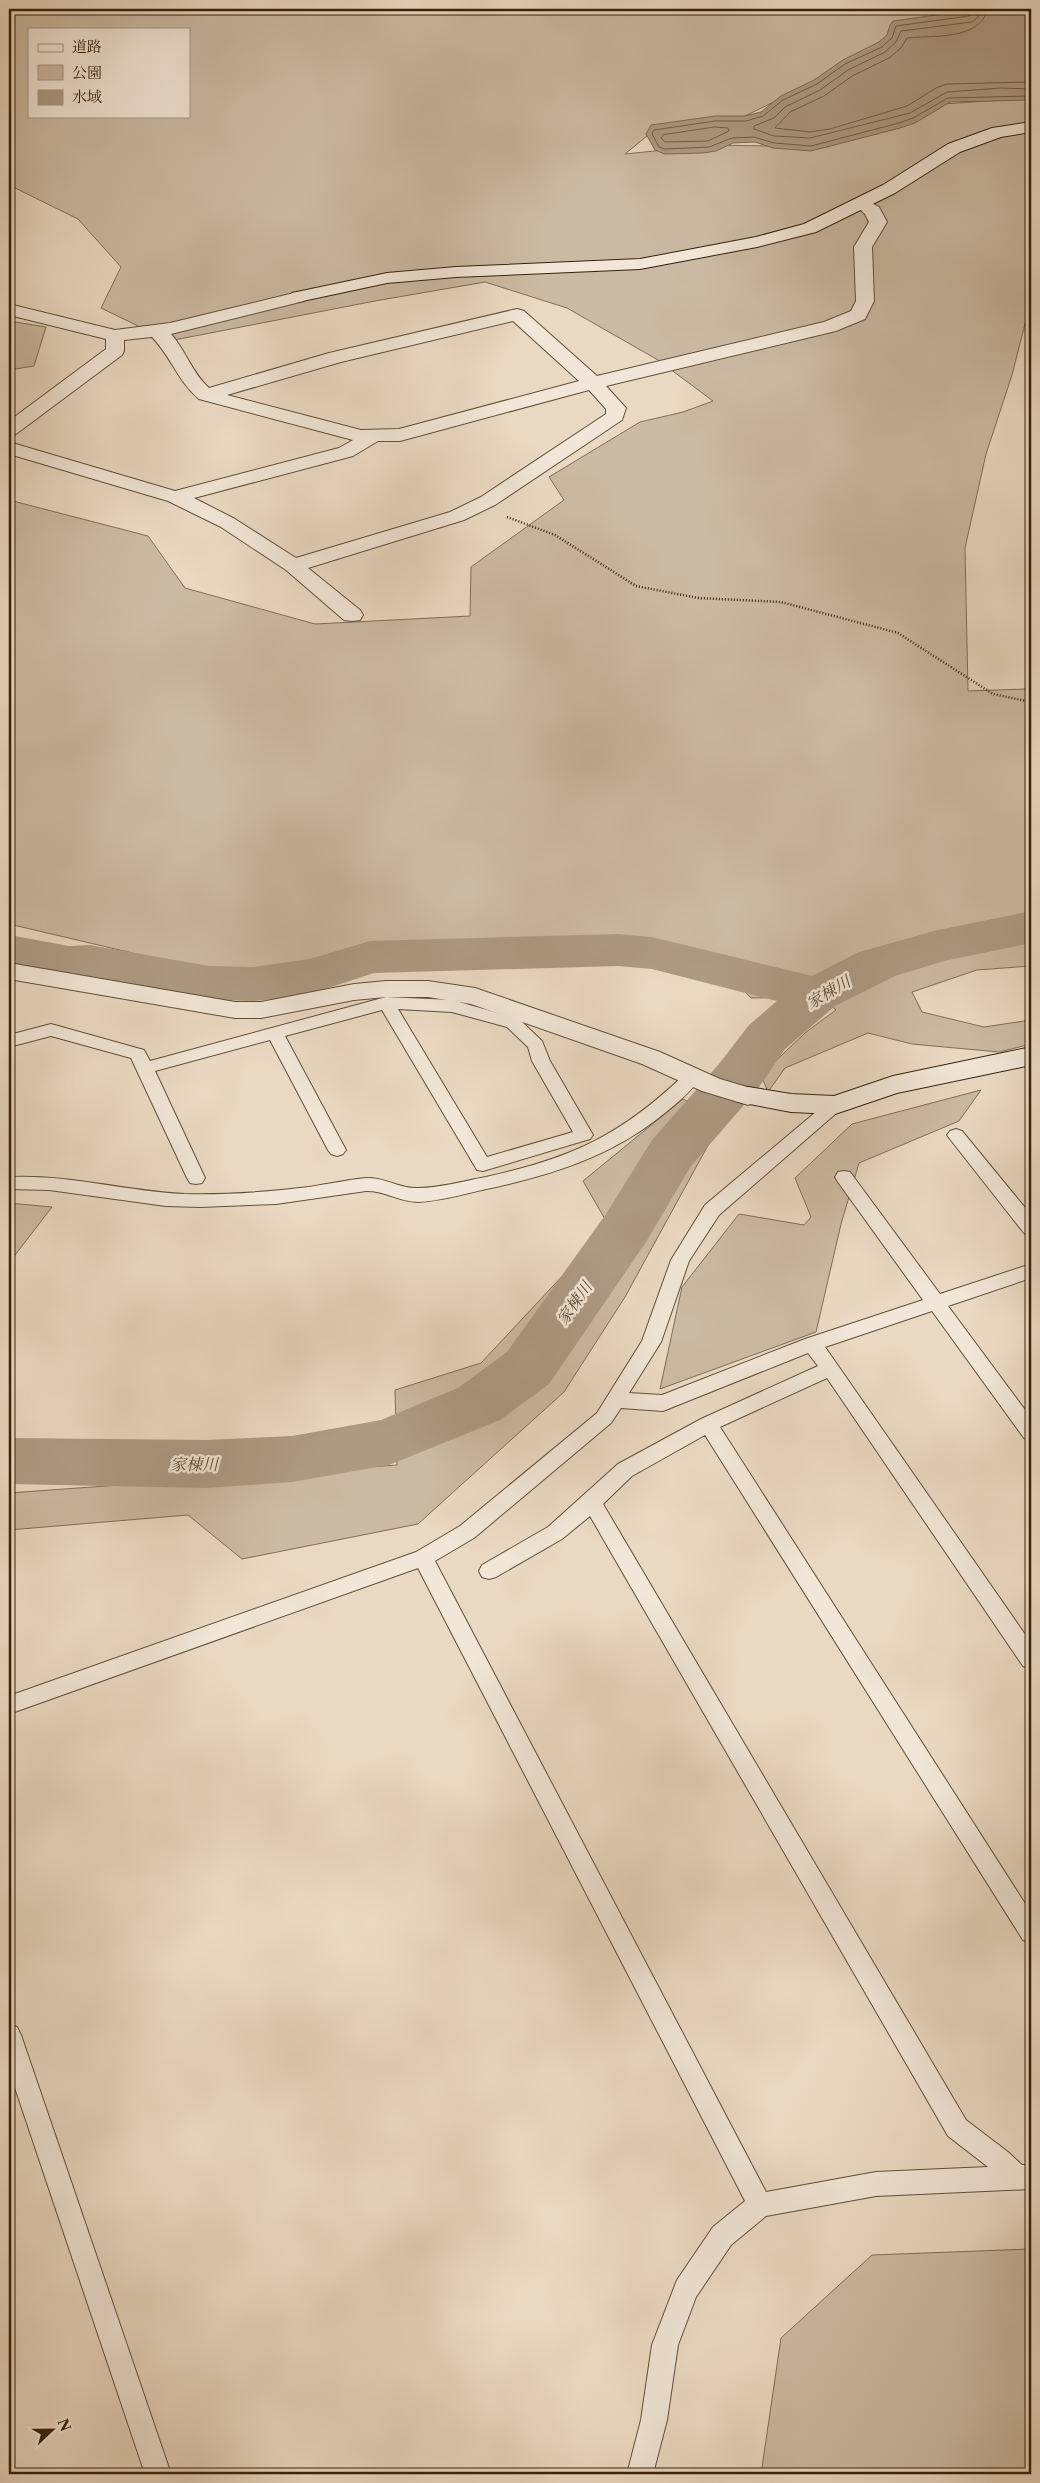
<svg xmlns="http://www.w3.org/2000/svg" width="1040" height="2483" viewBox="0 0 1040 2483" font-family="'Libre Caslon Text','Noto Serif JP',serif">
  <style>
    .green { fill: #cbbaa3; stroke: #806e56; fill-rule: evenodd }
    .water { fill: #ad9a83; stroke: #7d6a53 }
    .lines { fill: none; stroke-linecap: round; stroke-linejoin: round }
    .shore { stroke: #725e46; stroke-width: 1 }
    .river { fill: #ad9a83; fill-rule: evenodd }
    .lane-casing { stroke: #634f38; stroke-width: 2 }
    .street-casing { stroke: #634f38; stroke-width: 2 }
    .secondary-casing { stroke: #36210a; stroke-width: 2 }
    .path { stroke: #36210a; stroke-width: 2.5; stroke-dasharray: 1 2; stroke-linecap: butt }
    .lane { fill: #f1e6d7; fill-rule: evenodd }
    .street { fill: #f1e6d7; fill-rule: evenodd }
    .secondary { fill: #f1e6d7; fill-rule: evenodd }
    .labels { text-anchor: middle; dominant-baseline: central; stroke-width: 5; stroke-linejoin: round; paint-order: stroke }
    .water-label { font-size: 16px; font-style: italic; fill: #604b34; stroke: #f1e6d7 }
  </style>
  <rect width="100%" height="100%" fill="#ead9c2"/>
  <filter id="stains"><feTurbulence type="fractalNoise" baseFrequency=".004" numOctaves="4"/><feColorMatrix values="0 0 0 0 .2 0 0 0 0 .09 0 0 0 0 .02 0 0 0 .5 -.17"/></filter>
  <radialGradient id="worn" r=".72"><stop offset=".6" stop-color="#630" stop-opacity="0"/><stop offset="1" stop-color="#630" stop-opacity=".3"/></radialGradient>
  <!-- green -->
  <g class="green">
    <path d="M9 9H1008L892 44 743 117 652 132 625 154 712 145 827 147 943 104 1031 98V319L1026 320 1012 375 986 454 965 548 968 691 1025 689 1031 665V966L977 970 912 992 922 1012 984 1027 1031 1020V1044L999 1052 912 1044 868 1033 785 1068 768 1092 761 1075 806 1032 836 1010 821 997 751 998 707 953 617 947 462 957 239 978 9 924V500L148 536 185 588 315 624 470 616 471 567 564 500 549 477 640 422 683 412 713 401 658 360 567 308 485 282 375 301 169 341 101 308 121 267 78 219 9 185ZM29 29H189V116H29Z"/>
    <path d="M9 321 46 327 34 366 9 370Z"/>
    <path d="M981 1090 959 1121 859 1163 841 1224 816 1332 660 1389 682 1287 739 1214 804 1225 811 1217 795 1178 852 1124Z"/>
    <path d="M683 1099 723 1118 625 1297 564 1392 418 1524 242 1559 188 1515 9 1530V1493L397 1465 395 1390 481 1363 609 1226 583 1181Z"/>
    <path d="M9 1203 52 1207 9 1263Z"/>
    <path d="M1031 2249V2474H761L781 2338 872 2255Z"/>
  </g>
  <!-- water -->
  <path class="water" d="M980 9H1031V100L950 102 915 123 900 128 811 151 773 148 755 142 733 143 716 151 703 153 665 154 655 150 646 134 651 125 715 116H745L761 112 781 96 814 80 843 60 879 42 887 35 890 25 893 21Z"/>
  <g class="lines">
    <!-- shore -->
    <g class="shore">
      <path d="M974 9 969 16 896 26 892 38 882 47 845 64 817 84 783 100 763 116 746 121H715L654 130 652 134 659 147 665 149 709 147 732 138 754 137 774 143 811 146 899 123 913 118 948 98 1031 96"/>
      <path d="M980 9 978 17 972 22 901 31 896 42 885 52 848 70 820 90 785 107 774 118 754 126V129L774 136 810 138 910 113 947 92 1001 88 1031 89"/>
      <path d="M988 9C979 41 934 35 907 38L901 48 889 58 852 76 824 96 790 112 775 128 810 132 830 129 907 106 936 88 947 84 1031 82"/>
      <path d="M715 127 728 128 729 131 708 141 665 142 661 138 663 135Z"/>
    </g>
    <!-- river -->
    <path class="river" d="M1031 911V943L944 961 895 976 835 1006 785 1049 757 1090 691 1166 646 1242 549 1384 500 1420 389 1465 292 1482 206 1488 9 1484V1438L206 1440 292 1436 381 1420 458 1388 507 1352 606 1214 652 1140 719 1064 749 1025 777 1001 652 969 618 966 374 973 319 991 286 998 254 1001 209 1000 90 977 69 978 9 967V935L69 946 90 945 209 966 254 967 310 959 370 941 618 934 652 937 812 976 859 952 938 930Z"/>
    <!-- lane casing -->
    <g class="lane-casing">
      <g id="lane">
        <path d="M386 997 452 1000 519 1019 542 1041 550 1061 593 1135 590 1139 483 1171 477 1170 382 1010 285 1036 346 1150 343 1154 337 1156 331 1154 328 1150 270 1040 155 1071 205 1178 202 1183 196 1184 190 1183 187 1178 131 1058 51 1036 9 1047V1035L51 1024 144 1050 150 1061ZM398 1009 452 1012 507 1027 528 1047 532 1061 573 1132 487 1157Z"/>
        <path d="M692 1071 698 1073 701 1077C693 1090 678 1102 666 1112 612 1157 549 1176 482 1190 461 1195 439 1201 418 1202 399 1202 384 1190 366 1191L276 1204 200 1207 166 1206 49 1190 9 1189V1177C68 1174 125 1191 184 1194 225 1195 268 1192 309 1187 328 1184 347 1180 366 1178 385 1177 400 1189 418 1188 441 1188 463 1181 486 1177 572 1158 622 1135 686 1073Z"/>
        <path d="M835 1099 841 1101 844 1105 841 1109 719 1215 689 1261 661 1342 629 1393 662 1395 805 1339 923 1300 838 1182 835 1177 838 1172 844 1171 850 1172 940 1294 1031 1264V1278L948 1306 1031 1418V1441L1024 1438 932 1311 825 1347 1031 1643V1669L1023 1666 827 1378 720 1427 1031 1913V1943L1023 1940 705 1435 632 1476 603 1504 966 2120 1008 2152 1022 2165H1031V2189L876 2196 766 2216 731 2245 696 2297 678 2345 667 2420 653 2474H627L641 2420 652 2345 677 2280 713 2227 745 2201 418 1568 9 1714V1696L416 1552 460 1526 597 1413 642 1341 671 1260 705 1205 829 1101ZM808 1353 818 1366 701 1419 618 1464 548 1527 482 1565 479 1571 482 1577 489 1579 496 1577 562 1539 590 1516 948 2136 988 2167 876 2172 766 2192 435 1561 474 1538 611 1423 621 1408 663 1411Z"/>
        <path d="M956 1129 962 1131 1031 1215V1235L1024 1233 950 1139 947 1135 950 1131Z"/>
        <path d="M9 2024 17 2027 21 2035 171 2474H145L9 2070Z"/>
      </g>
    </g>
    <!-- street casing -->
    <g class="street-casing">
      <g id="street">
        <path d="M862 198 879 207 887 222 872 247 874 301 865 319 836 331 606 386 626 408 622 420 495 505 464 520 308 568 360 610 363 615 360 620 352 621 344 620 286 570 221 527 168 501 9 454V442L175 491 339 448 353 440 199 399C177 380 172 358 152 337L124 340V351L122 355 16 434 9 436V421L106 349V339L9 315V304L115 330 170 323 298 292 304 293 307 297 304 301 171 334C186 351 192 373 209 388L329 353 517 309 524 311 597 376 824 322 851 311 856 301 854 247 869 222 865 214 853 203 856 199ZM513 321 579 381 399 429 361 430 227 395 341 362ZM589 390 606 409V414L481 497 450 512 296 558 235 519 194 498 353 456 378 441H400Z"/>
        <path d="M9 963 235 1002H261L354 984 386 981H428L475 988 660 1052 720 1079 757 1090 761 1096 757 1102 748 1105 702 1091 642 1064 471 1004 428 997H386L354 1000 261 1018H235L9 979Z"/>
      </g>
    </g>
    <!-- secondary casing -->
    <g class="secondary-casing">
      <g id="secondary">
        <path d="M1031 122V132L1001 137 960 152 895 193 816 232 757 247 640 269 456 277 387 283 298 302 292 301 289 297 292 293 387 273 456 267 640 259 756 237 804 224 883 185 948 144 992 128Z"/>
        <path d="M1031 1047V1065L897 1093 835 1114 791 1112 739 1102 735 1096 739 1090 748 1087 791 1094 834 1096 893 1076Z"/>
      </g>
    </g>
    <!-- path -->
    <path class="path" d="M507 517 555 535 636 586 698 598 781 602 898 633 993 694 1031 702"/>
    <!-- lane -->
    <use href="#lane" class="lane"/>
    <!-- street -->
    <use href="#street" class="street"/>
    <!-- secondary -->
    <use href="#secondary" class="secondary"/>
  </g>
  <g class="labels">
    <!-- water labels -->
    <g class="water-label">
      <text transform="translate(828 992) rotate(-31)">家棟川</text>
      <text transform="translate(574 1303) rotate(-55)">家棟川</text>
      <text x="194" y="1464">家棟川</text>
    </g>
  </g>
  <!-- margin -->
  <rect width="1040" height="2483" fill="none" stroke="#ead9c2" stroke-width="30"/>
  <rect x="10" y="10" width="1020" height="2463" fill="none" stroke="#36210a" stroke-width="2.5"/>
  <rect x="15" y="15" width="1010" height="2453" fill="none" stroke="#36210a"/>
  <!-- legend -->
  <rect x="28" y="28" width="162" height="90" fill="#f1e6d7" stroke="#a69785"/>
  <rect x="38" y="44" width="25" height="8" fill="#f1e6d7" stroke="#a69785"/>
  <text x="72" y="52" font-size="15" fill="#36210a">道路</text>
  <rect x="38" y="65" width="25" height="15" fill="#cbbaa3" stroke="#a69785"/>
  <text x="72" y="78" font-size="15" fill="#36210a">公園</text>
  <rect x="38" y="90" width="25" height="15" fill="#ad9a83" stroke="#a69785"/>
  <text x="72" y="102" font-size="15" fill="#36210a">水域</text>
  <!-- north arrow -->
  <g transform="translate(52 2430) rotate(68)" stroke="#f1e6d7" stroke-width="4" paint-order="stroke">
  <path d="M0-4L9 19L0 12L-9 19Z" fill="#36210a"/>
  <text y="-8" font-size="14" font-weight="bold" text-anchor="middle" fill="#36210a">N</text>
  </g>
  <rect width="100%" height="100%" filter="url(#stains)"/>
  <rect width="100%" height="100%" fill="url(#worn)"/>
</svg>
